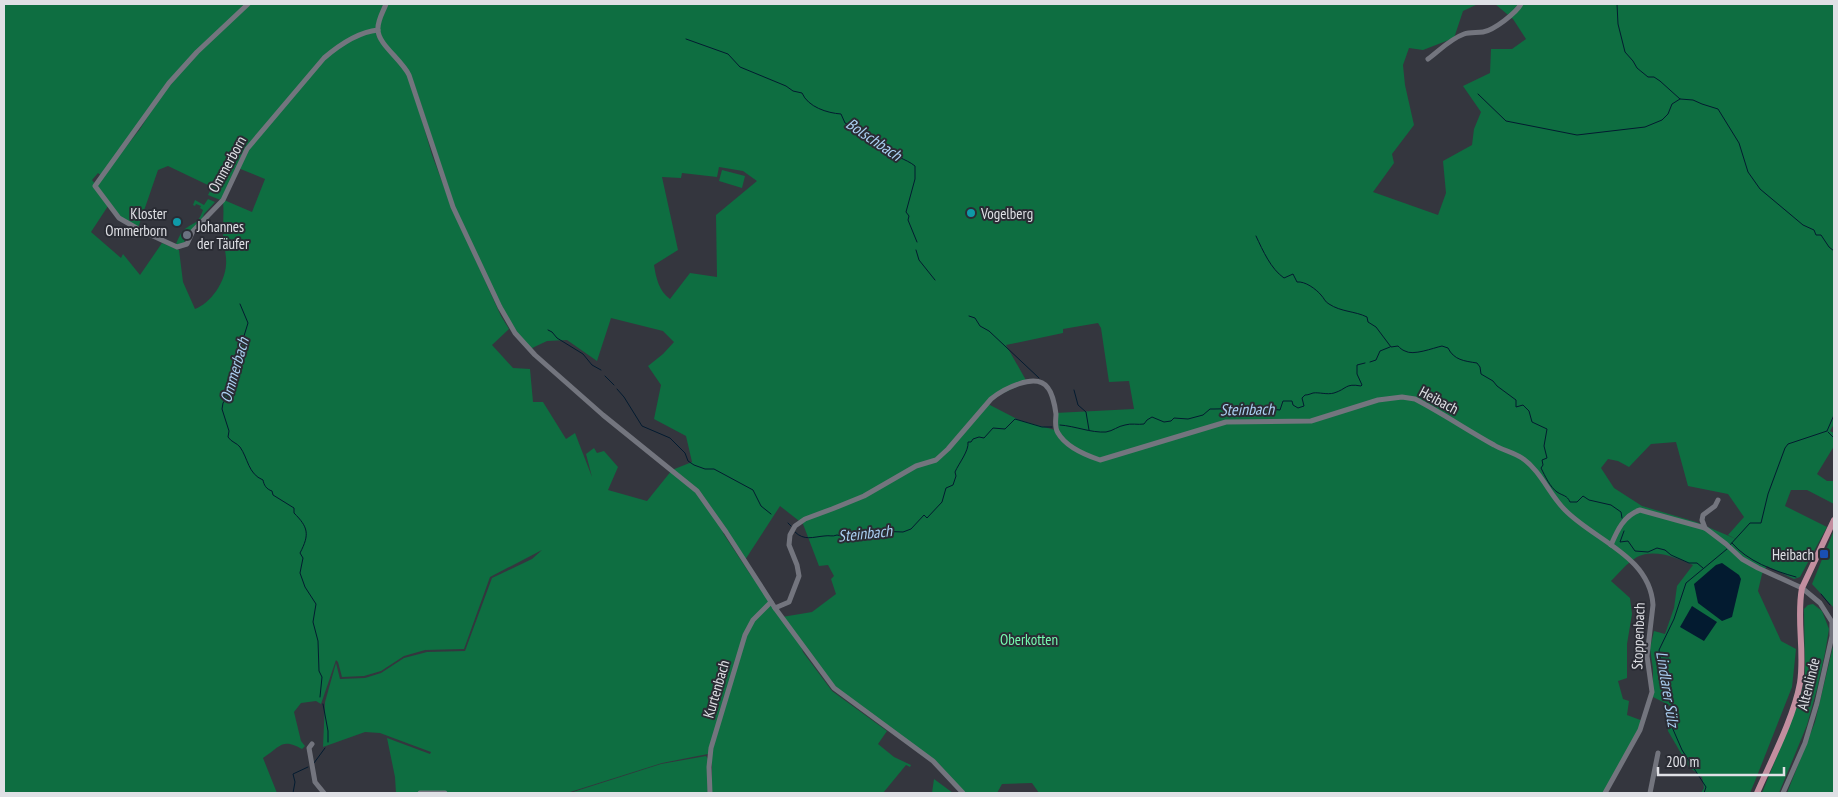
<svg xmlns="http://www.w3.org/2000/svg" width="1838" height="797" viewBox="0 0 1838 797" font-family="'PT Sans Narrow',sans-serif">
  <style>
    .green { fill: #0e6e41; fill-rule: evenodd }
    .water { fill: #031b30 }
    .lines { fill: none; stroke-linecap: round; stroke-linejoin: round }
    .stream { stroke: #031b30; stroke-width: 1 }
    .minor { stroke: #73757e; stroke-width: 5 }
    .major { stroke: #c28e9f; stroke-width: 6 }
    .culture-dot { fill: #0f9aa8; stroke: #2a2c34; stroke-width: 2 }
    .worship-dot { fill: #6b7280; stroke: #2a2c34; stroke-width: 2 }
    .transit-dot { fill: #1a4fb4; stroke: #2a2c34; stroke-width: 2 }
    .labels { text-anchor: middle; dominant-baseline: central; stroke-width: 4; stroke-linejoin: round; paint-order: stroke }
    .street-label { font-size: 15px; fill: #dfe0e5; stroke: #2a2c34 }
    .poi-label { font-size: 15px; fill: #dfe0e5; stroke: #2a2c34; text-anchor: end }
    .park-label { font-size: 15px; fill: #76fcb0; stroke: #2a2c34 }
    .water-label { font-size: 16px; font-style: italic; fill: #abd0f3; stroke: #2a2c34 }
  </style>
  <rect width="100%" height="100%" fill="#34363e"/>
  <!-- green -->
  <g class="green">
    <path d="M4 4H246L193 54 156 98 128 142 102 176 98 173 92 180 96 185 140 129 161 96 196 55 249 4H384L380 14 378 29 388 4H1478L1463 11 1454 38 1423 50 1409 48 1403 65 1405 85 1414 125 1392 154 1394 163 1373 192 1438 215 1446 193 1443 161 1472 145 1474 129 1481 112 1463 86 1490 73 1491 49H1512L1526 39 1513 19 1495 4H1834V424L1830 431 1834 433V446L1817 474 1827 481H1834V504L1807 490H1791L1785 506 1827 527 1800 577 1794 579 1767 566 1762 574 1758 591 1781 641 1796 649 1792 687 1755 781 1750 793H1701L1704 788 1702 777 1689 767 1668 731 1669 705 1653 697V669L1650 648 1654 631 1665 634 1674 608 1677 586 1693 565C1678 558 1654 548 1637 557 1627 563 1619 573 1611 581L1630 598 1632 614 1627 644V678L1618 681 1623 699 1629 701 1627 715 1643 721 1604 793H1039L1032 783 1002 784 997 793H964L940 765 838 691 800 643 803 652 832 691 887 731 878 744 894 757 911 765 910 767 906 765 883 793H712V748L721 717 708 754 662 763 567 793H447L439 791 396 793 395 777 387 738 430 754 431 752 380 733 365 732 323 747 325 702 336 663 340 679 365 678 381 673 404 658 427 652 465 651 492 578 532 559 542 550 490 577 464 649 425 650 404 656 381 671 364 676 342 677 338 662 336 660 321 704 316 701 301 703 294 712 301 741 305 746 302 749C282 738 281 746 263 758L277 793H4ZM376 36 382 39 407 69 417 92 454 206 465 232 509 321 530 349 547 341 567 340 597 361 611 318 663 331 674 342 663 354 648 366 661 385 654 419 686 436 692 462 672 470 647 501 608 490 618 467 604 451 597 453 594 448 586 454 592 477 575 433 566 439 543 402H533L530 369 513 368 492 345 509 329 501 316 452 208 432 155 410 80 400 63ZM168 166 212 187 208 195 223 201C224 212 223 222 223 233 223 244 227 255 226 265 225 282 211 303 195 309L183 282 179 250 162 243 140 275 123 254 121 258 91 232 108 206 118 219 138 228 158 170ZM719 167 743 171 757 181 716 215 717 277 690 273 670 299C659 291 656 278 654 265L678 250 662 177 681 178 682 173 717 177ZM238 168 265 179 252 212 224 200ZM1098 323 1101 328 1109 382 1129 381 1134 409 1055 413V430L1019 420 988 404 999 395 1027 382 1006 345 1063 333V329ZM1676 442 1688 486 1728 494 1744 517 1728 535 1736 539 1696 522 1642 506 1614 488 1601 468 1608 459 1618 461 1629 467 1651 444ZM780 506 803 524 819 566 828 565 834 576 831 579 836 594 812 612 782 617 750 574 723 533 722 525 716 517 724 525 745 560Z"/>
    <path d="M722 170 745 176 742 188 719 181Z"/>
    <path d="M208 199 215 202 204 214 203 217 190 232H186L183 238 185 242 181 245 176 244C178 240 180 233 184 230 193 222 198 225 203 210L200 208 201 206 196 204 195 206 193 205 195 200 204 205Z"/>
    <path d="M1834 530V608L1812 584Z"/>
    <path d="M1813 604 1822 611 1829 629 1825 653 1817 689 1807 725 1779 793H1762L1800 699 1805 680 1804 609 1808 605Z"/>
    <path d="M1834 642V793H1787L1815 722Z"/>
    <path d="M706 756 708 759V793H570L661 764Z"/>
    <path d="M934 779 953 793H932Z"/>
  </g>
  <!-- water -->
  <g class="water">
    <path d="M1722 563 1739 575 1741 579 1732 617 1722 621 1698 603 1694 584 1716 565Z"/>
    <path d="M1692 606 1717 622 1704 641 1680 627Z"/>
  </g>
  <g class="lines">
    <!-- stream -->
    <g class="stream">
      <path d="M1617 4 1618 24 1625 52 1633 61 1637 68 1648 77H1654L1660 81 1680 99 1693 100 1702 104 1718 109 1739 143 1748 172 1760 189 1803 225 1814 230 1816 235H1821L1829 247 1834 251"/>
      <path d="M686 39 728 54 740 67 786 86 793 91 802 93C808 107 827 113 841 114L845 123C860 129 870 145 887 148 895 158 905 158 915 166V179L906 212 909 216 908 220 917 242"/>
      <path d="M1478 94 1506 121 1577 135 1645 127 1662 120 1668 114 1672 104 1680 99"/>
      <path d="M1256 236C1263 251 1271 269 1284 278L1293 274 1297 282C1305 281 1316 289 1321 295 1324 298 1325 302 1329 304 1341 312 1355 311 1367 317L1368 322 1376 327 1391 347 1398 346C1400 348 1402 350 1405 351 1413 356 1433 348 1442 346L1448 348C1454 360 1464 361 1477 363L1480 367 1481 374 1493 381 1497 386 1516 400V407L1523 405 1529 411 1532 422 1547 429 1544 446 1547 458 1542 460 1543 465 1541 468C1545 476 1550 487 1557 492 1563 496 1567 495 1570 502H1577L1583 496 1589 500 1611 505 1621 512 1622 518"/>
      <path d="M916 250 919 260 935 280"/>
      <path d="M240 304 248 323 239 352 233 362 229 395 223 403 222 409 229 431 228 437C231 442 237 443 240 447 248 458 248 474 263 480 264 485 266 489 272 491L273 495 294 508V513C308 527 310 534 300 553L303 558 300 573 305 587 316 604 313 622 318 641 319 671 322 677 320 697"/>
      <path d="M969 316 975 318 980 326 989 331 1039 378"/>
      <path d="M548 330 552 332 557 338 583 354 592 365 601 370"/>
      <path d="M1370 362 1376 360 1380 351 1390 347"/>
      <path d="M605 376 614 385"/>
      <path d="M617 389 624 397 642 426 670 438 685 453 688 461 694 465 705 469H714L753 490 761 506 771 514"/>
      <path d="M1074 390 1078 405 1086 412 1089 430"/>
      <path d="M1060 425C1075 426 1091 433 1106 432 1113 431 1118 426 1125 425 1131 423 1138 425 1144 424L1147 420 1152 417 1164 422 1171 421 1174 418 1188 419 1203 415 1210 409H1214L1261 408 1280 410 1283 401H1292L1293 405 1298 408 1304 406 1302 398 1305 395C1308 395 1310 394 1313 393 1319 392 1327 395 1334 393 1347 389 1345 383 1361 386L1362 385 1357 374V365L1365 363"/>
      <path d="M1828 432 1834 438V441"/>
      <path d="M788 523 791 526"/>
      <path d="M1624 531 1620 542 1628 541 1635 551 1648 552 1657 548 1665 550 1671 555 1689 563H1697L1703 568"/>
      <path d="M795 532C804 541 813 537 824 536 830 535 832 537 837 535L842 536 845 534 875 531 903 532 911 529 924 515 927 518 942 502 946 488 953 485 956 476 955 472C959 463 969 451 968 442H971L973 439 979 437 984 438 993 428 1005 429 1015 419 1042 427H1052"/>
      <path d="M1732 543C1747 561 1774 571 1796 577"/>
      <path d="M1729 546 1750 523H1761L1768 494 1785 448 1788 444 1827 431 1834 415"/>
      <path d="M1821 594 1830 605"/>
      <path d="M323 704 328 731V742"/>
      <path d="M314 763 325 748"/>
      <path d="M293 793 295 782 293 774 308 767"/>
      <path d="M1704 793 1706 787 1682 750 1672 727 1673 713 1671 694 1662 670 1659 650 1674 619 1686 583 1727 549"/>
    </g>
    <!-- minor -->
    <g class="minor">
      <path d="M248 4 197 52 169 83 95 186 119 218 140 230 177 247 187 244 193 231 223 200 247 149 324 58C338 46 358 32 378 30"/>
      <path d="M386 4C383 12 377 21 378 30 378 44 402 60 409 75L453 207 500 307 515 333 535 355 603 415 697 491 726 532 775 608 834 688 933 761 963 793"/>
      <path d="M1428 59C1439 51 1450 39 1464 34 1470 32 1477 33 1483 32 1494 30 1516 13 1521 4"/>
      <path d="M1705 528 1702 520 1703 515 1715 506 1718 500"/>
      <path d="M1611 545C1617 531 1624 515 1640 510L1705 528 1726 544 1742 559 1758 568 1802 588 1820 603 1832 622V636L1817 703 1805 743 1783 793"/>
      <path d="M775 608 789 602 799 576 797 565 789 545 790 535 795 526 805 519 832 509 864 496 916 466 936 460 948 449 991 399C1002 390 1036 371 1048 388 1052 393 1055 406 1056 414 1056 420 1054 427 1058 433 1066 447 1085 455 1100 460L1226 422 1311 421 1378 400 1402 397 1415 399C1442 413 1467 430 1494 445 1502 450 1513 452 1522 458 1541 471 1549 494 1565 510 1594 540 1650 556 1653 605L1647 656 1652 692 1640 730 1605 793"/>
      <path d="M312 744 309 748 315 782 324 793"/>
      <path d="M420 793H445"/>
      <path d="M710 793 709 767 711 748 745 635 753 620 771 602"/>
      <path d="M1650 793 1658 753"/>
    </g>
    <!-- major -->
    <path class="major" d="M1757 793C1771 761 1794 717 1800 683 1805 651 1796 619 1802 588L1834 520"/>
  </g>
  <!-- markers -->
  <g class="culture-dot">
    <circle cx="971" cy="213" r="5"/>
    <circle cx="177" cy="222" r="5"/>
  </g>
  <circle class="worship-dot" cx="187" cy="235" r="5"/>
  <rect class="transit-dot" x="1819" y="549" width="10" height="10" rx="2.5"/>
  <g class="labels">
    <!-- street labels -->
    <g class="street-label">
      <text transform="translate(227 164) rotate(-61)">Ommerborn</text>
      <text transform="translate(1439 400) rotate(28)">Heibach</text>
      <text transform="translate(1638 636) rotate(-88)">Stoppenbach</text>
      <text transform="translate(1808 684) rotate(-76)">Altenlinde</text>
      <text transform="translate(716 689) rotate(-74)">Kurtenbach</text>
    </g>
    <!-- poi labels -->
    <g class="poi-label">
      <text x="167" y="213">Kloster<tspan x="167" dy="17">Ommerborn</tspan></text>
      <text x="981" y="213" text-anchor="start">Vogelberg</text>
      <text x="197" y="226" text-anchor="start">Johannes<tspan x="197" dy="17">der Täufer</tspan></text>
      <text x="1814" y="554">Heibach</text>
    </g>
    <!-- park labels -->
    <g class="park-label">
      <text x="1029" y="639">Oberkotten</text>
    </g>
    <!-- water labels -->
    <g class="water-label">
      <text transform="translate(874 139) rotate(34)">Bolschbach</text>
      <text transform="translate(234 370) rotate(-74)">Ommerbach</text>
      <text transform="translate(1247 409) rotate(-1)">Steinbach</text>
      <text transform="translate(865 533) rotate(-6)">Steinbach</text>
      <text transform="translate(1668 689) rotate(81)">Lindlarer Sülz</text>
    </g>
  </g>
  <!-- border -->
  <rect width="1838" height="797" fill="none" stroke="#dfe0e5" stroke-width="10"/>
  <!-- scale -->
  <path d="M1658 767v8h126v-8" fill="none" stroke="#dfe0e5" stroke-width="2.5"/>
  <text x="1666" y="767" font-size="15" fill="#dfe0e5" stroke="#2a2c34" stroke-width="4" paint-order="stroke">200 m</text>
</svg>
